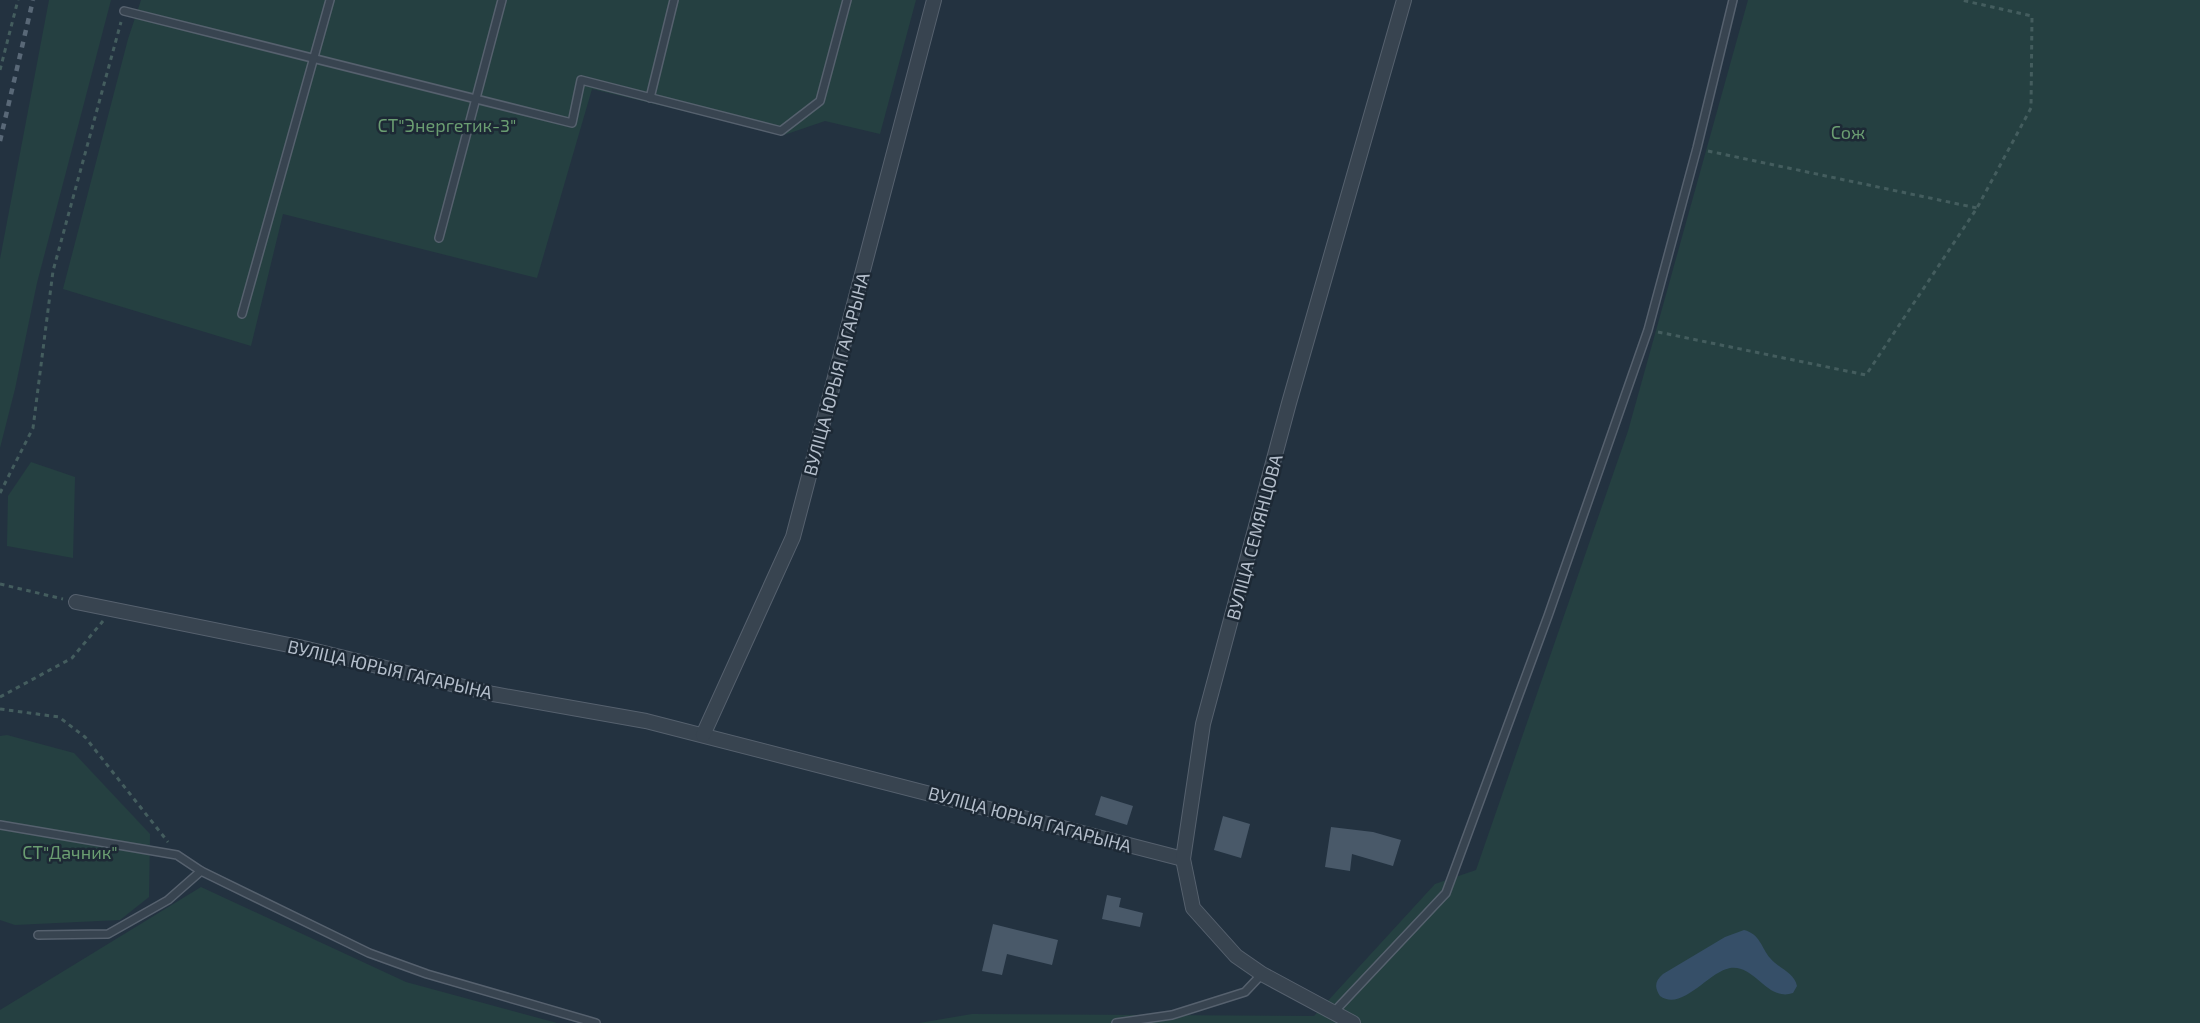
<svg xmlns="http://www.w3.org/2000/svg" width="2200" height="1023" viewBox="0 0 2200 1023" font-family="'Exo 2',sans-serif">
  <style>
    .green { fill: #254041 }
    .water { fill: #364f68 }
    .building { fill: #495969 }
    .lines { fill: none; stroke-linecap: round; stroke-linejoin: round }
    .lane-casing { stroke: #56616e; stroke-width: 10 }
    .street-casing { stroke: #56616e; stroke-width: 16 }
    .path { stroke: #445d5e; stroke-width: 3; stroke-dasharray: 4.5 4.5; stroke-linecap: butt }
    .lane { stroke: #384450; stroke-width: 7 }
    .street { stroke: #384450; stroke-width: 14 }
    .rail { stroke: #596877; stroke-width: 4.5; stroke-dasharray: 6 6; stroke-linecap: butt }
    .labels { text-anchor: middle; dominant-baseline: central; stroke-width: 5; stroke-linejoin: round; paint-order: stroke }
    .park-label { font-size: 18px; fill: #6a9d71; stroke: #1d2935 }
    .street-label { font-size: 18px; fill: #b4becb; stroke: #1d2935 }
  </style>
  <rect width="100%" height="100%" fill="#233240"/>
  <!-- green -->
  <g class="green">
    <path d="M49 0H111L37 283 15 389 0 448V259Z"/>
    <path d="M141 0H916L880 134 825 121 784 135 592 89 537 278 283 214 251 346 63 289 128 39Z"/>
    <path d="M1748 0H2200V1023H919L972 1014 1314 1016 1435 884 1476 870 1628 431Z"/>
    <path d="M31 462 75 477 73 558 7 546 8 496Z"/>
    <path d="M7 735 74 753 150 834 149 897 120 920 15 925 0 920V736Z"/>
    <path d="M201 887 406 982 557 1023H0V1010Z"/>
  </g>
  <!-- water -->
  <path class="water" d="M1744 930C1760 934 1761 947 1770 958 1779 969 1794 972 1797 986L1793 993C1767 1002 1755 964 1730 968 1708 972 1682 1012 1660 996 1654 987 1655 981 1663 974L1725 937Z"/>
  <!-- building -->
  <g class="building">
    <path d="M1101 796 1133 806 1127 825 1095 815Z"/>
    <path d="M1223 816 1250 824 1241 858 1214 850Z"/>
    <path d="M1331 827 1373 832 1401 840 1393 866 1352 854 1350 871 1325 867Z"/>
    <path d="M1107 895 1121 898 1119 907 1143 913 1140 927 1102 919Z"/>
    <path d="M993 924 1058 940 1052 965 1007 954 1002 975 982 971Z"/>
  </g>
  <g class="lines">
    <!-- lane casing -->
    <g class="lane-casing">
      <g id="lane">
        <path d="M124 11 572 123 581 80 781 131 820 101 847 0"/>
        <path d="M650 98 674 0"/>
        <path d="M439 238 502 0"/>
        <path d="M242 314 330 0"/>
        <path d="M0 825 177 855 201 871 369 953 427 974 596 1023"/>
        <path d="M38 935 108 934 168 900 201 871"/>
        <path d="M1332 1014 1446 893 1548 616 1648 330 1697 148 1733 0"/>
        <path d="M1116 1023 1172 1015 1245 992 1262 974"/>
      </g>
    </g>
    <!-- street casing -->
    <g class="street-casing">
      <g id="street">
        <path d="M76 602 299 647 493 694 646 721 1183 859"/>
        <path d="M703 735 793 537 934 0"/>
        <path d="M1353 1023 1262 974 1236 956 1193 908 1183 859 1203 724 1289 403 1404 0"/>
      </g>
    </g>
    <!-- path -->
    <g class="path">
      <path d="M0 70 18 0"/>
      <path d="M1708 151 1977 208"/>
      <path d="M1658 332 1866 375 1977 208 2031 108 2032 16 1961 0"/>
      <path d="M0 493 33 428 53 271 121 22"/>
      <path d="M0 584 63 599"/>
      <path d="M0 697 72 658 103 621"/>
      <path d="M0 709 59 717 85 737 168 842"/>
    </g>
    <!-- lane -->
    <use href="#lane" class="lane"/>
    <!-- street -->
    <use href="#street" class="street"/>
    <!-- rail -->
    <path class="rail" d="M0 141 33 0"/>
  </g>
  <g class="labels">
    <!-- park labels -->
    <g class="park-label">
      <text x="447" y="125">СТ"Энергетик-3"</text>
      <text x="1848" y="132">Сож</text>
      <text x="70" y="852">СТ"Дачник"</text>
    </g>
    <!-- street labels -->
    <g class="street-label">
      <text transform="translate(836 374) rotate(-75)">ВУЛІЦА ЮРЫЯ ГАГАРЫНА</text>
      <text transform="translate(1254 537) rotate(-75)">ВУЛІЦА СЕМЯНЦОВА</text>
      <text transform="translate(390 669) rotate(13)">ВУЛІЦА ЮРЫЯ ГАГАРЫНА</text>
      <text transform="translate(1030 819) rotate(15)">ВУЛІЦА ЮРЫЯ ГАГАРЫНА</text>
    </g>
  </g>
</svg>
